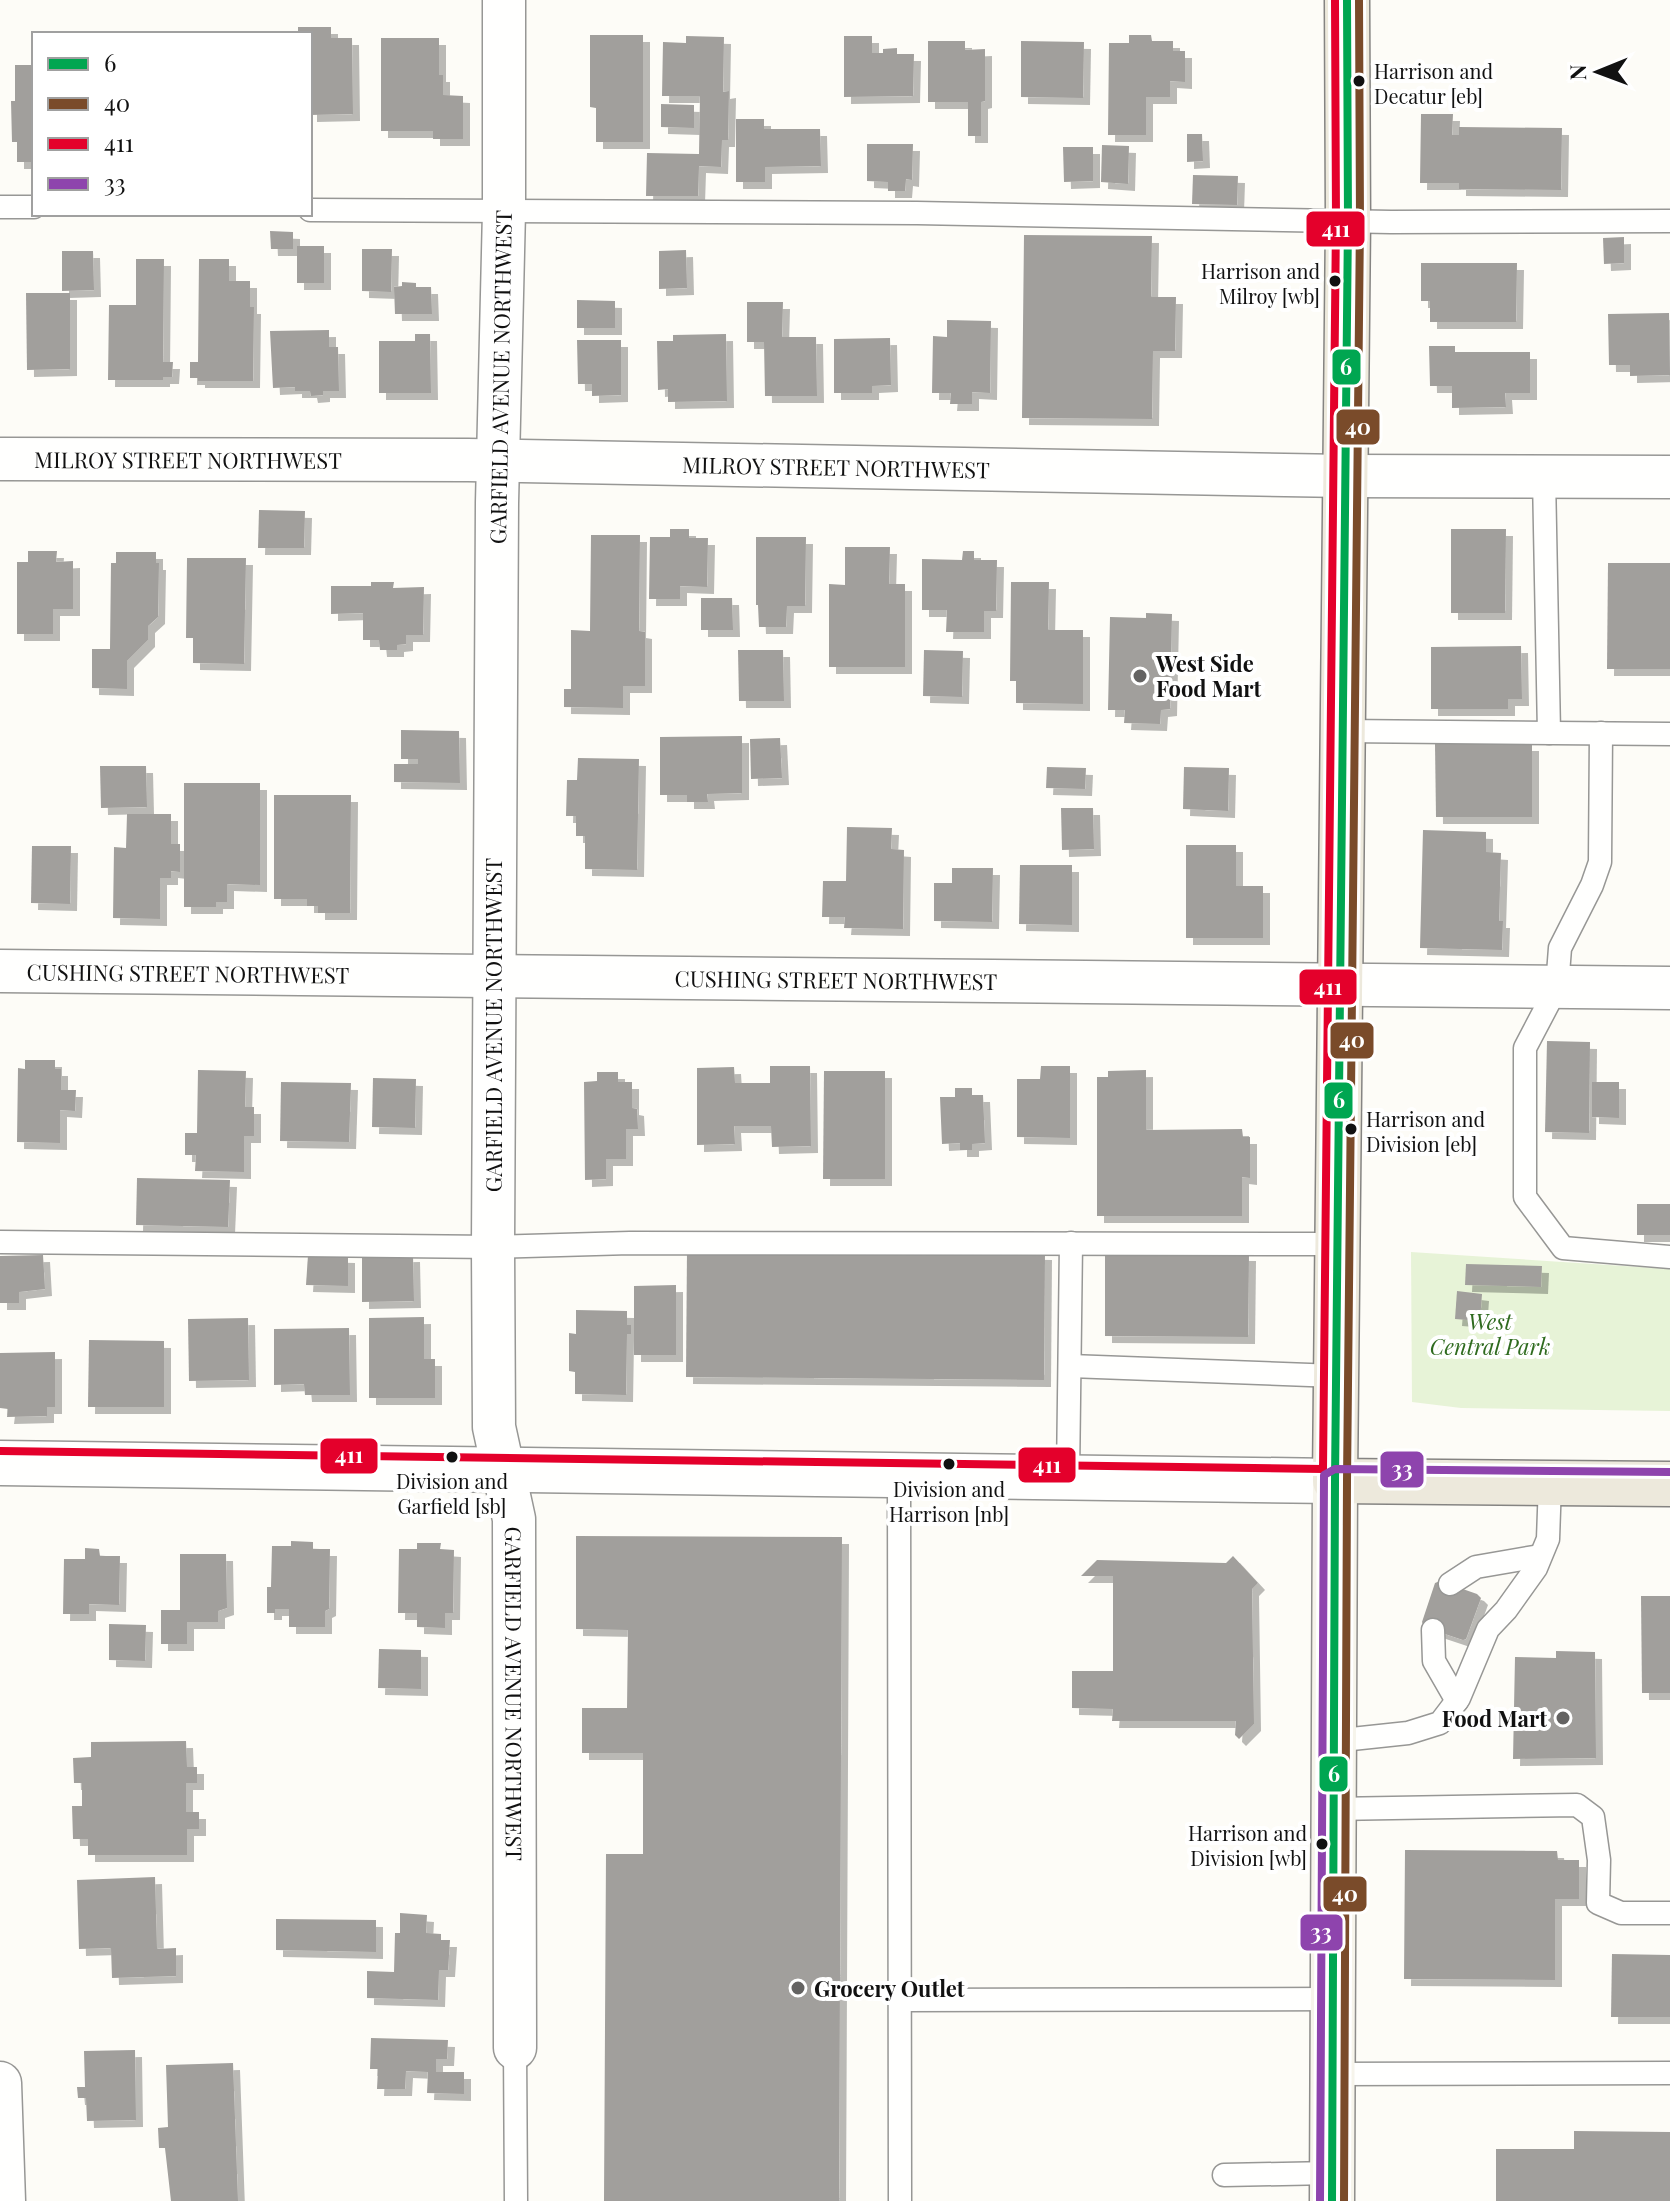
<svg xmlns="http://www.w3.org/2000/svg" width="1670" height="2201" viewBox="0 0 1670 2201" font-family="'Playfair Display',serif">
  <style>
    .green { fill: #e7f3d7 }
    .building { fill: #a19f9c; filter: url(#shadow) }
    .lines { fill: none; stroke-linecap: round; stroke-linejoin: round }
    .service-casing { stroke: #979795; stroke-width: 25 }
    .minor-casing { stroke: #979795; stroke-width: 45 }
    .tertiary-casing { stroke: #979795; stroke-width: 47 }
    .secondary-casing { stroke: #8e8d8b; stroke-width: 47 }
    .primary-casing { stroke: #858482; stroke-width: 47 }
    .service { stroke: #fffffe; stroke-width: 22 }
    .minor { stroke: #fffffe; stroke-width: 42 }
    .tertiary { stroke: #fffffe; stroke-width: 44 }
    .secondary { stroke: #f6f4eb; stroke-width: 44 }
    .primary { stroke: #ede9dc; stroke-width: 44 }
    .bus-1-casing { stroke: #fff; stroke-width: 14 }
    .bus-2-casing { stroke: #fff; stroke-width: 14 }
    .bus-3-casing { stroke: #fff; stroke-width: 14 }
    .bus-4-casing { stroke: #fff; stroke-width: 14 }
    .bus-1 { stroke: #00a651; stroke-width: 8 }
    .bus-2 { stroke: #7a4b2a; stroke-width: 8 }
    .bus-3 { stroke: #e4002b; stroke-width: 8 }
    .bus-4 { stroke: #8e44ad; stroke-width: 8 }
    .bus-dot { fill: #111; stroke: #fff; stroke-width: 3 }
    .poi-dot { fill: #646362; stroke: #fff; stroke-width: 3 }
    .labels { text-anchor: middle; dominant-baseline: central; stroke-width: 8; stroke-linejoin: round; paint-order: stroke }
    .bus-label { font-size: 20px; fill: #111; stroke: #fff; text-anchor: start }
    .street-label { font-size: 22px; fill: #111; stroke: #fff }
    .poi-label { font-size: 22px; font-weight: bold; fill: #111; stroke: #fff; text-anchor: start }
    .park-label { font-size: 22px; font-style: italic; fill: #2f6b1f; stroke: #fff }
    .line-badge { stroke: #fff; stroke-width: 3 }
    .badge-label { font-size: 22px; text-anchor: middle; font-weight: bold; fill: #fff }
  </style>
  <defs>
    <filter id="shadow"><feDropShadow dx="7" dy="7" stdDeviation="0" flood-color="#0004"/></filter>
  </defs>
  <rect width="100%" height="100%" fill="#fdfcf7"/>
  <!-- green -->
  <path class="green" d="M1411 1252 1670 1269V1411L1461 1408 1412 1402Z"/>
  <!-- building -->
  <g class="building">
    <path d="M298 27H331V38H352L353 114 310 115V34H298Z"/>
    <path d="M590 35H643V142H596V108L590 107Z"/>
    <path d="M1129 35H1151L1152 41H1173V51H1185V82L1170 81V97H1146V135H1108L1109 43H1129Z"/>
    <path d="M686 36 724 37 723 92 729 91 728 140H722L721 167 699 166 698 196H646L647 153 699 154 700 96H662L663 42 686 43Z"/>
    <path d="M844 36H872V53H883V49L897 48V54H914L913 96 844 97Z"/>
    <path d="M381 38H439V75H443V95L463 96V139H433V131H381Z"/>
    <path d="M928 41H965V50L985 49V101L981 102V136H968V102H928Z"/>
    <path d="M1021 41 1084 42 1083 98 1021 97Z"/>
    <path d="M15 65H34V162H17V142H12L11 101H15Z"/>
    <path d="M661 104 694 105V128L661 127Z"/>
    <path d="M1421 114H1453L1452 135H1459V127L1562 128 1561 190 1459 189V183H1420Z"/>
    <path d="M736 119H764V129H820L821 166 765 167V182H736Z"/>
    <path d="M1187 134H1202L1203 161 1187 162Z"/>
    <path d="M867 144H913L912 180 906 179 905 191H888V182L867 181Z"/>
    <path d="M1102 145 1129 146 1128 184 1101 182Z"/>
    <path d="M1063 147H1093V181L1064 182Z"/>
    <path d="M1193 175 1238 176 1237 205 1192 204Z"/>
    <path d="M270 231 293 232V249H271Z"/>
    <path d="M1024 235 1152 236 1151 297H1176L1175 351H1153L1152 419 1022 418Z"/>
    <path d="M1624 237V263L1604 264 1603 238Z"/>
    <rect x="297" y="246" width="27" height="37"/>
    <path d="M362 249H392L391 292 362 291Z"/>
    <path d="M686 250 687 288 659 289V251Z"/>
    <path d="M62 251H93L94 290 62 291Z"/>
    <path d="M136 259H164L163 362H173L172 377H163V380H108L109 305H136Z"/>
    <path d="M199 259H229V281H250V307H254L253 381H198V378H190V362H198Z"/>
    <path d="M1421 263H1517L1516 322H1430V301H1421Z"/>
    <path d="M402 282 416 283V287H431L432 314H395L394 287 402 286Z"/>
    <path d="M26 293H70V369L27 370Z"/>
    <path d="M577 300 615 301V328H577Z"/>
    <path d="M747 302H783L782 337H816L817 396H765L764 342H747Z"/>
    <path d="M1669 313 1670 375 1630 376V365H1609L1608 314Z"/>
    <path d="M947 320 991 321 990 393 972 392V404H950L951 393H932L933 336 947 337Z"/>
    <path d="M329 330V347H338L339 391H323V395L311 396 310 391H295V387L273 388 270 331Z"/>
    <path d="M415 334H430L431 393H379V341H415Z"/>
    <path d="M726 334 727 401 668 402V389L658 390 657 341H673V335Z"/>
    <path d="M890 338 891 385 872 386V393H834V339Z"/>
    <path d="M577 340H621V395L592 396V384H578Z"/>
    <path d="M1429 346H1455V352H1530V393H1505L1506 407 1452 408V386H1430Z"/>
    <path d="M259 510 305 511 304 548H258Z"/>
    <path d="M670 529H689V538H708L707 587 680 586V599H649L650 537H670Z"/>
    <path d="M1451 529H1506L1505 613H1451Z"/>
    <path d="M591 535H640L639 631 645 632V686H623V708L564 707V689H571V630L590 631Z"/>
    <path d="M756 537H806L805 606H787L786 627H759L758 605H756Z"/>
    <path d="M845 547H890L889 584H905V667H829V584L845 585Z"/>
    <path d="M28 551H57L56 562 73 561V609H53V634H17V562H28Z"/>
    <path d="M963 551H974V560H997L996 611H984V632H946L947 610H922V559L962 560Z"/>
    <path d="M116 552H156V563H159L158 617 148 626V640L127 661V689L92 688V649H110L111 563H116Z"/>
    <path d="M187 558H246L244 664 193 663V638H186Z"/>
    <path d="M1608 563H1670V669H1607Z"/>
    <path d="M371 582H394L393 588 424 587 423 635H406V644L397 645V650H380L379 640H363V613L331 614V586H371Z"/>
    <path d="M1011 582H1049L1048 630H1083V704L1016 703V681H1010Z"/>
    <path d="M701 598H732L733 630H701Z"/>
    <path d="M1146 613 1172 614 1170 709 1161 710 1160 724 1124 723 1125 710H1108L1110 617 1146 618Z"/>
    <path d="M1521 646 1522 699H1508V709H1431V647Z"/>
    <path d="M738 650H783L784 701H739Z"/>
    <path d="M924 650 963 651 962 697 923 696Z"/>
    <path d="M401 730 459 731 460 783 394 782V764H418V759H401Z"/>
    <path d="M742 736V793L707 794 708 802H687V795H660V737Z"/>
    <path d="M780 738 782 778 751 779 750 739Z"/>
    <path d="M1435 744H1532V817H1436Z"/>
    <path d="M578 758 639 759 637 870 585 869V836H576V816H566L567 780H577Z"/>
    <path d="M100 766H146L147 807 101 808Z"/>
    <path d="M1047 767 1086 768 1085 789 1046 788Z"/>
    <path d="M1184 767 1229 768 1228 811 1183 809Z"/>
    <path d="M184 783H260V885L227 884V902H216V907H184Z"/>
    <path d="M274 795H351L350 913H318V906H307V899H274Z"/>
    <path d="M1061 808H1093L1094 849 1062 850Z"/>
    <path d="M127 814H171V844H180V872L171 871V878H160V919L113 918 114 847 126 848Z"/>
    <path d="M847 827 892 828 891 849 904 850 903 929 844 928 845 917H822L823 881H846Z"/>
    <path d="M1423 830 1486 832V852L1501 853 1499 921H1503L1502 950 1420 948Z"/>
    <path d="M1186 845H1236V886H1263V938H1186Z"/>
    <path d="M32 846H71L70 904 31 903Z"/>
    <path d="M1020 865H1072V925L1019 924Z"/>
    <path d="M952 868H993L992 922 934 921V883H952Z"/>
    <path d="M1547 1041 1590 1042 1589 1133 1545 1132Z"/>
    <path d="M25 1060H55V1069H61V1090H76L75 1111 60 1110V1143L17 1142 18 1068 25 1069Z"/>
    <path d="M770 1066H810L811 1146 772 1147 771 1126H734L735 1144 697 1145V1068L734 1067 735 1083H770Z"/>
    <path d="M1041 1066H1070V1138L1017 1137V1079H1040Z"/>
    <path d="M198 1070 246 1071 245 1107H254V1136H244V1172L195 1171 196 1155H185V1133H197Z"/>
    <path d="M1146 1070V1130L1242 1129 1243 1137H1250V1178L1242 1177V1216H1097V1077H1108V1071Z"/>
    <path d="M824 1071H885V1179H823Z"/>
    <path d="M597 1072H618V1082H632V1108L637 1109 638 1129H626V1159H606V1179L585 1180 584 1082 597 1081Z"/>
    <path d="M373 1078 416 1079 415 1128 372 1127Z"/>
    <path d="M281 1082 351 1083 349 1142 280 1141Z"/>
    <path d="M1592 1082H1619V1118L1592 1117Z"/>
    <path d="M955 1088H972V1095H983L985 1143 972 1144V1150H960V1143L942 1144 940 1097H955Z"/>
    <path d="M137 1178 230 1180 228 1227 136 1225Z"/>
    <rect x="1637" y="1204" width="33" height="31"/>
    <path d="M687 1249 1045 1253 1044 1380 686 1377Z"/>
    <path d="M1105 1253 1249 1254 1248 1337 1105 1336Z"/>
    <path d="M43 1255 45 1289 19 1292V1303H0V1256Z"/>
    <path d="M308 1255 348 1256V1286L306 1285Z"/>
    <path d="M413 1255 414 1301 362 1302V1256Z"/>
    <path d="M1466 1264 1542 1266 1541 1287 1465 1285Z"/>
    <path d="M676 1285V1355H634V1286Z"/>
    <path d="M1457 1291 1482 1294 1480 1321 1455 1319Z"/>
    <path d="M576 1310 627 1311V1325H631V1334H627L626 1395 575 1394V1372L569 1371V1333L576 1334Z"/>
    <path d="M424 1317V1359H435V1398H369V1318Z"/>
    <path d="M248 1318 249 1380 189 1381 188 1319Z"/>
    <path d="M349 1328 350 1395H305L304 1384 274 1385V1329Z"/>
    <path d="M89 1340 164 1341V1407H88Z"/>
    <path d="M55 1352V1407H47V1416L7 1417 8 1409 0 1408V1353Z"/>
    <path d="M576 1536 842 1537 839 2201H604L606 1854H643V1753H582V1708H627L628 1630 576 1629Z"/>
    <path d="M291 1541 313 1542V1549H330L329 1609 325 1611V1627H289V1609H275V1613H267V1587H271L272 1546H291Z"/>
    <path d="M417 1543H441L440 1549 454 1550 453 1613H445V1628L417 1627V1613H398L399 1549H417Z"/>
    <path d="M85 1548 99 1549 100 1556H120L119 1605 89 1604V1614H63L64 1559H85Z"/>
    <path d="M180 1554H226L227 1608 218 1611V1622H187V1644H161V1610H180Z"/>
    <path d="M1233 1556 1258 1583 1252 1589 1254 1724 1239 1739 1235 1735 1236 1721H1112L1113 1709 1072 1708V1671H1113V1576H1081L1097 1560 1226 1563Z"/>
    <path d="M1440 1581 1477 1594 1481 1598 1466 1639 1463 1640 1424 1627 1422 1622 1435 1583Z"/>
    <path d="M1641 1596H1670V1693H1642Z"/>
    <path d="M109 1624 146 1625 145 1661 109 1660Z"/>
    <path d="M379 1649 421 1650V1689L378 1688Z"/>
    <path d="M1556 1651 1595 1652 1596 1758 1513 1759 1515 1657 1556 1658Z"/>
    <path d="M186 1741 187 1767H197V1783H186V1812H199V1829H187V1855H88V1839H73L72 1806H82V1783H74L73 1758 91 1757V1742Z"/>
    <path d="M1405 1850 1557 1851 1558 1860H1579V1899H1555V1980L1404 1979Z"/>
    <path d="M155 1877 157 1949 176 1948V1976L112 1978 111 1948 79 1949 77 1880Z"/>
    <path d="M400 1913 427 1915 426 1933 441 1934V1940H450L448 1970H439L438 2000 367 1998V1971L394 1972 395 1933H400Z"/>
    <path d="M276 1919 376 1920V1952L276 1950Z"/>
    <path d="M1612 1954 1670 1955V2017H1611Z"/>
    <path d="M371 2038 448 2040 447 2059H436V2072H464V2094L427 2093 428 2072 406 2071 405 2089H377L378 2069H370Z"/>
    <path d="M135 2050 136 2120 87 2121 86 2098H78L77 2087H85L84 2051Z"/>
    <path d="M233 2063 238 2201H171L165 2148H159L158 2128 168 2127 166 2065Z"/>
    <path d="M1574 2131 1670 2132V2201H1496V2149H1574Z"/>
  </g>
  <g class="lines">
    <!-- service casing -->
    <g class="service-casing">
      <g id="service">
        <path d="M0 207H34"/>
        <path d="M310 210 917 213 1391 222 1670 221"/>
        <path d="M1544 477 1549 733"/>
        <path d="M1343 731 1670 734"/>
        <path d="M1601 733 1600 862 1592 885 1560 948 1557 987 1525 1048V1197L1563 1248 1670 1257"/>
        <path d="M0 1242 493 1247 630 1243 1339 1244"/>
        <path d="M1070 1366 1336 1376"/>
        <path d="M899 1474 900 2201"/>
        <path d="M1068 1476 1071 1243"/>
        <path d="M1450 1584 1476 1567 1540 1556"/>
        <path d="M1433 1630 1434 1661 1457 1701"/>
        <path d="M1333 1741 1408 1733 1440 1723 1459 1698 1488 1629 1506 1610 1536 1568 1548 1539 1550 1483"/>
        <path d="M1333 1809 1577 1805 1593 1817 1599 1860 1598 1903 1621 1913H1670"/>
        <path d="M900 2000 1333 1999"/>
        <path d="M515 2048 516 2201"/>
        <path d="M1332 2074 1670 2073"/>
        <path d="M1224 2175 1332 2173"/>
      </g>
    </g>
    <!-- minor casing -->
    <g class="minor-casing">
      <g id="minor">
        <path id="s1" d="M504 0V211L497 503 493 1247 494 1427 514 1519 515 2048"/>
        <path id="s2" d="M0 459 468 460 1345 476 1670 477"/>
        <path id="s3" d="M0 971 1670 988"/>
        <path d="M0 2083 4 2201"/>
      </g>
    </g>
    <!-- tertiary casing -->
    <g class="tertiary-casing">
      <path id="tertiary" d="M0 1463 1335 1481"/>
    </g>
    <!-- secondary casing -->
    <g class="secondary-casing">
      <path id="secondary" d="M1332 2201 1335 1481"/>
    </g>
    <!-- primary casing -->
    <g class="primary-casing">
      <path id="primary" d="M1347 0 1348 221 1335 1481 1670 1484"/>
    </g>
    <!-- service -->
    <use href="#service" class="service"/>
    <!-- minor -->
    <use href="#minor" class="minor"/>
    <!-- tertiary -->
    <use href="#tertiary" class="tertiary"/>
    <!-- secondary -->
    <use href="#secondary" class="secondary"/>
    <!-- primary -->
    <use href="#primary" class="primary"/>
    <!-- bus-1 casing -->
    <g class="bus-1-casing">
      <path id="bus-1" d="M1332 2201 1335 1481 1348 221 1347 0"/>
    </g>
    <!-- bus-2 casing -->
    <g class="bus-2-casing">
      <path id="bus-2" d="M1344 2201 1347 1481 1360 221 1359 0"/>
    </g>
    <!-- bus-3 casing -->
    <g class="bus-3-casing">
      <path id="bus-3" d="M0 1451 1323 1469 1336 221 1335 0"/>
    </g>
    <!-- bus-4 casing -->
    <g class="bus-4-casing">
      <path id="bus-4" d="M1320 2201 1324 1475 1335 1469 1670 1472"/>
    </g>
    <!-- bus-1 -->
    <use href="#bus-1" class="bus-1"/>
    <!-- bus-2 -->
    <use href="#bus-2" class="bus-2"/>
    <!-- bus-3 -->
    <use href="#bus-3" class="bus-3"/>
    <!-- bus-4 -->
    <use href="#bus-4" class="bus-4"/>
  </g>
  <!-- markers -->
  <g class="bus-dot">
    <circle cx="1359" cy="81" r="7"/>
    <circle cx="1335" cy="281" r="7"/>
    <circle cx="1351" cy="1129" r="7"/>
    <circle cx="452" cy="1457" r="7"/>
    <circle cx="949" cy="1464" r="7"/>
    <circle cx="1322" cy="1844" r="7"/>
  </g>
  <g class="poi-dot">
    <circle cx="1140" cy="676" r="8"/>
    <circle cx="1563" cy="1718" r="8"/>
    <circle cx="798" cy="1988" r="8"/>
  </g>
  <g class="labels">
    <!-- bus labels -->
    <g class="bus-label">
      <text x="1374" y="70">Harrison and<tspan x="1374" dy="25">Decatur [eb]</tspan></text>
      <text x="1320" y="270" text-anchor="end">Harrison and<tspan x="1320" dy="25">Milroy [wb]</tspan></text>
      <text x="1366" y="1118">Harrison and<tspan x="1366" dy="25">Division [eb]</tspan></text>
      <text x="452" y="1480" text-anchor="middle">Division and<tspan x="452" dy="25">Garfield [sb]</tspan></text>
      <text x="949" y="1488" text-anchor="middle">Division and<tspan x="949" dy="25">Harrison [nb]</tspan></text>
      <text x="1307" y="1832" text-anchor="end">Harrison and<tspan x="1307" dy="25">Division [wb]</tspan></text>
    </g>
    <!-- street labels -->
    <g class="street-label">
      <text transform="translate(500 377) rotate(-89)">GARFIELD AVENUE NORTHWEST</text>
      <text stroke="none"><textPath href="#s2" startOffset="188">MILROY STREET NORTHWEST</textPath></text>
      <text stroke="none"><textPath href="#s2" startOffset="836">MILROY STREET NORTHWEST</textPath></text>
      <text stroke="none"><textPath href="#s3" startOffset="188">CUSHING STREET NORTHWEST</textPath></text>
      <text stroke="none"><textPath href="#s3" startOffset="836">CUSHING STREET NORTHWEST</textPath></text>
      <text transform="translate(493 1025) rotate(-90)">GARFIELD AVENUE NORTHWEST</text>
      <text stroke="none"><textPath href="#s1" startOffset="1696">GARFIELD AVENUE NORTHWEST</textPath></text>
    </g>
    <!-- poi labels -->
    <g class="poi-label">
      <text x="1156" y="663">West Side<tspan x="1156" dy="25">Food Mart</tspan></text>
      <text x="1547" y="1718" text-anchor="end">Food Mart</text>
      <text x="814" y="1988">Grocery Outlet</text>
    </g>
    <!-- park labels -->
    <g class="park-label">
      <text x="1490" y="1321">West<tspan x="1490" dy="25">Central Park</tspan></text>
    </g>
  </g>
  <g class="line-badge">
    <rect x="1305" y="210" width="61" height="38" rx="8" fill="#e4002b"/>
    <rect x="1331" y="348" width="31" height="38" rx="8" fill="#00a651"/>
    <rect x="1335" y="408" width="46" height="38" rx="8" fill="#7a4b2a"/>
    <rect x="1298" y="968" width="60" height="38" rx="8" fill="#e4002b"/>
    <rect x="1329" y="1021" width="46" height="39" rx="8" fill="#7a4b2a"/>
    <rect x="1323" y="1081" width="31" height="39" rx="8" fill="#00a651"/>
    <rect x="319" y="1437" width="60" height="38" rx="8" fill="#e4002b"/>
    <rect x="1017" y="1446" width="60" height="38" rx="8" fill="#e4002b"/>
    <rect x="1379" y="1450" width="46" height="39" rx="8" fill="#8e44ad"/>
    <rect x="1318" y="1755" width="31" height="38" rx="8" fill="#00a651"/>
    <rect x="1322" y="1875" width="46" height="38" rx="8" fill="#7a4b2a"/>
    <rect x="1299" y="1913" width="45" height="39" rx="8" fill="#8e44ad"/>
  </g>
  <g class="badge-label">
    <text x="1336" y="237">411</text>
    <text x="1346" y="375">6</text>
    <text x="1358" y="435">40</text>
    <text x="1328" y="995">411</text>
    <text x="1352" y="1048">40</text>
    <text x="1339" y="1108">6</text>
    <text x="349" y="1463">411</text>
    <text x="1047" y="1473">411</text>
    <text x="1402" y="1477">33</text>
    <text x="1334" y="1782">6</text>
    <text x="1345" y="1902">40</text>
    <text x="1321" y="1940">33</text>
  </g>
  <!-- legend -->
  <rect x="32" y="32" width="280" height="184" fill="#ffffff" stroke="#a0a0a0" stroke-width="2"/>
  <rect x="48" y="58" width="40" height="12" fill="#00a651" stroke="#a0a0a0" stroke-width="2"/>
  <text x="104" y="72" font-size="24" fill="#111111">6</text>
  <rect x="48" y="98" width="40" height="12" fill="#7a4b2a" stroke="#a0a0a0" stroke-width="2"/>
  <text x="104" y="112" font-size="24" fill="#111111">40</text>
  <rect x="48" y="138" width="40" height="12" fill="#e4002b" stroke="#a0a0a0" stroke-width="2"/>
  <text x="104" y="152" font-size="24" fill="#111111">411</text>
  <rect x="48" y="178" width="40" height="12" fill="#8e44ad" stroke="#a0a0a0" stroke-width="2"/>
  <text x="104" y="192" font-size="24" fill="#111111">33</text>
  <!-- north arrow -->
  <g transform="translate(1598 72) rotate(269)" stroke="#ffffff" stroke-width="6" paint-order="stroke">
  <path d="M0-6L14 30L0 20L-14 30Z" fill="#111111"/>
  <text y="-12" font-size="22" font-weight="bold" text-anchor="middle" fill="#111111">N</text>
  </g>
</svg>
